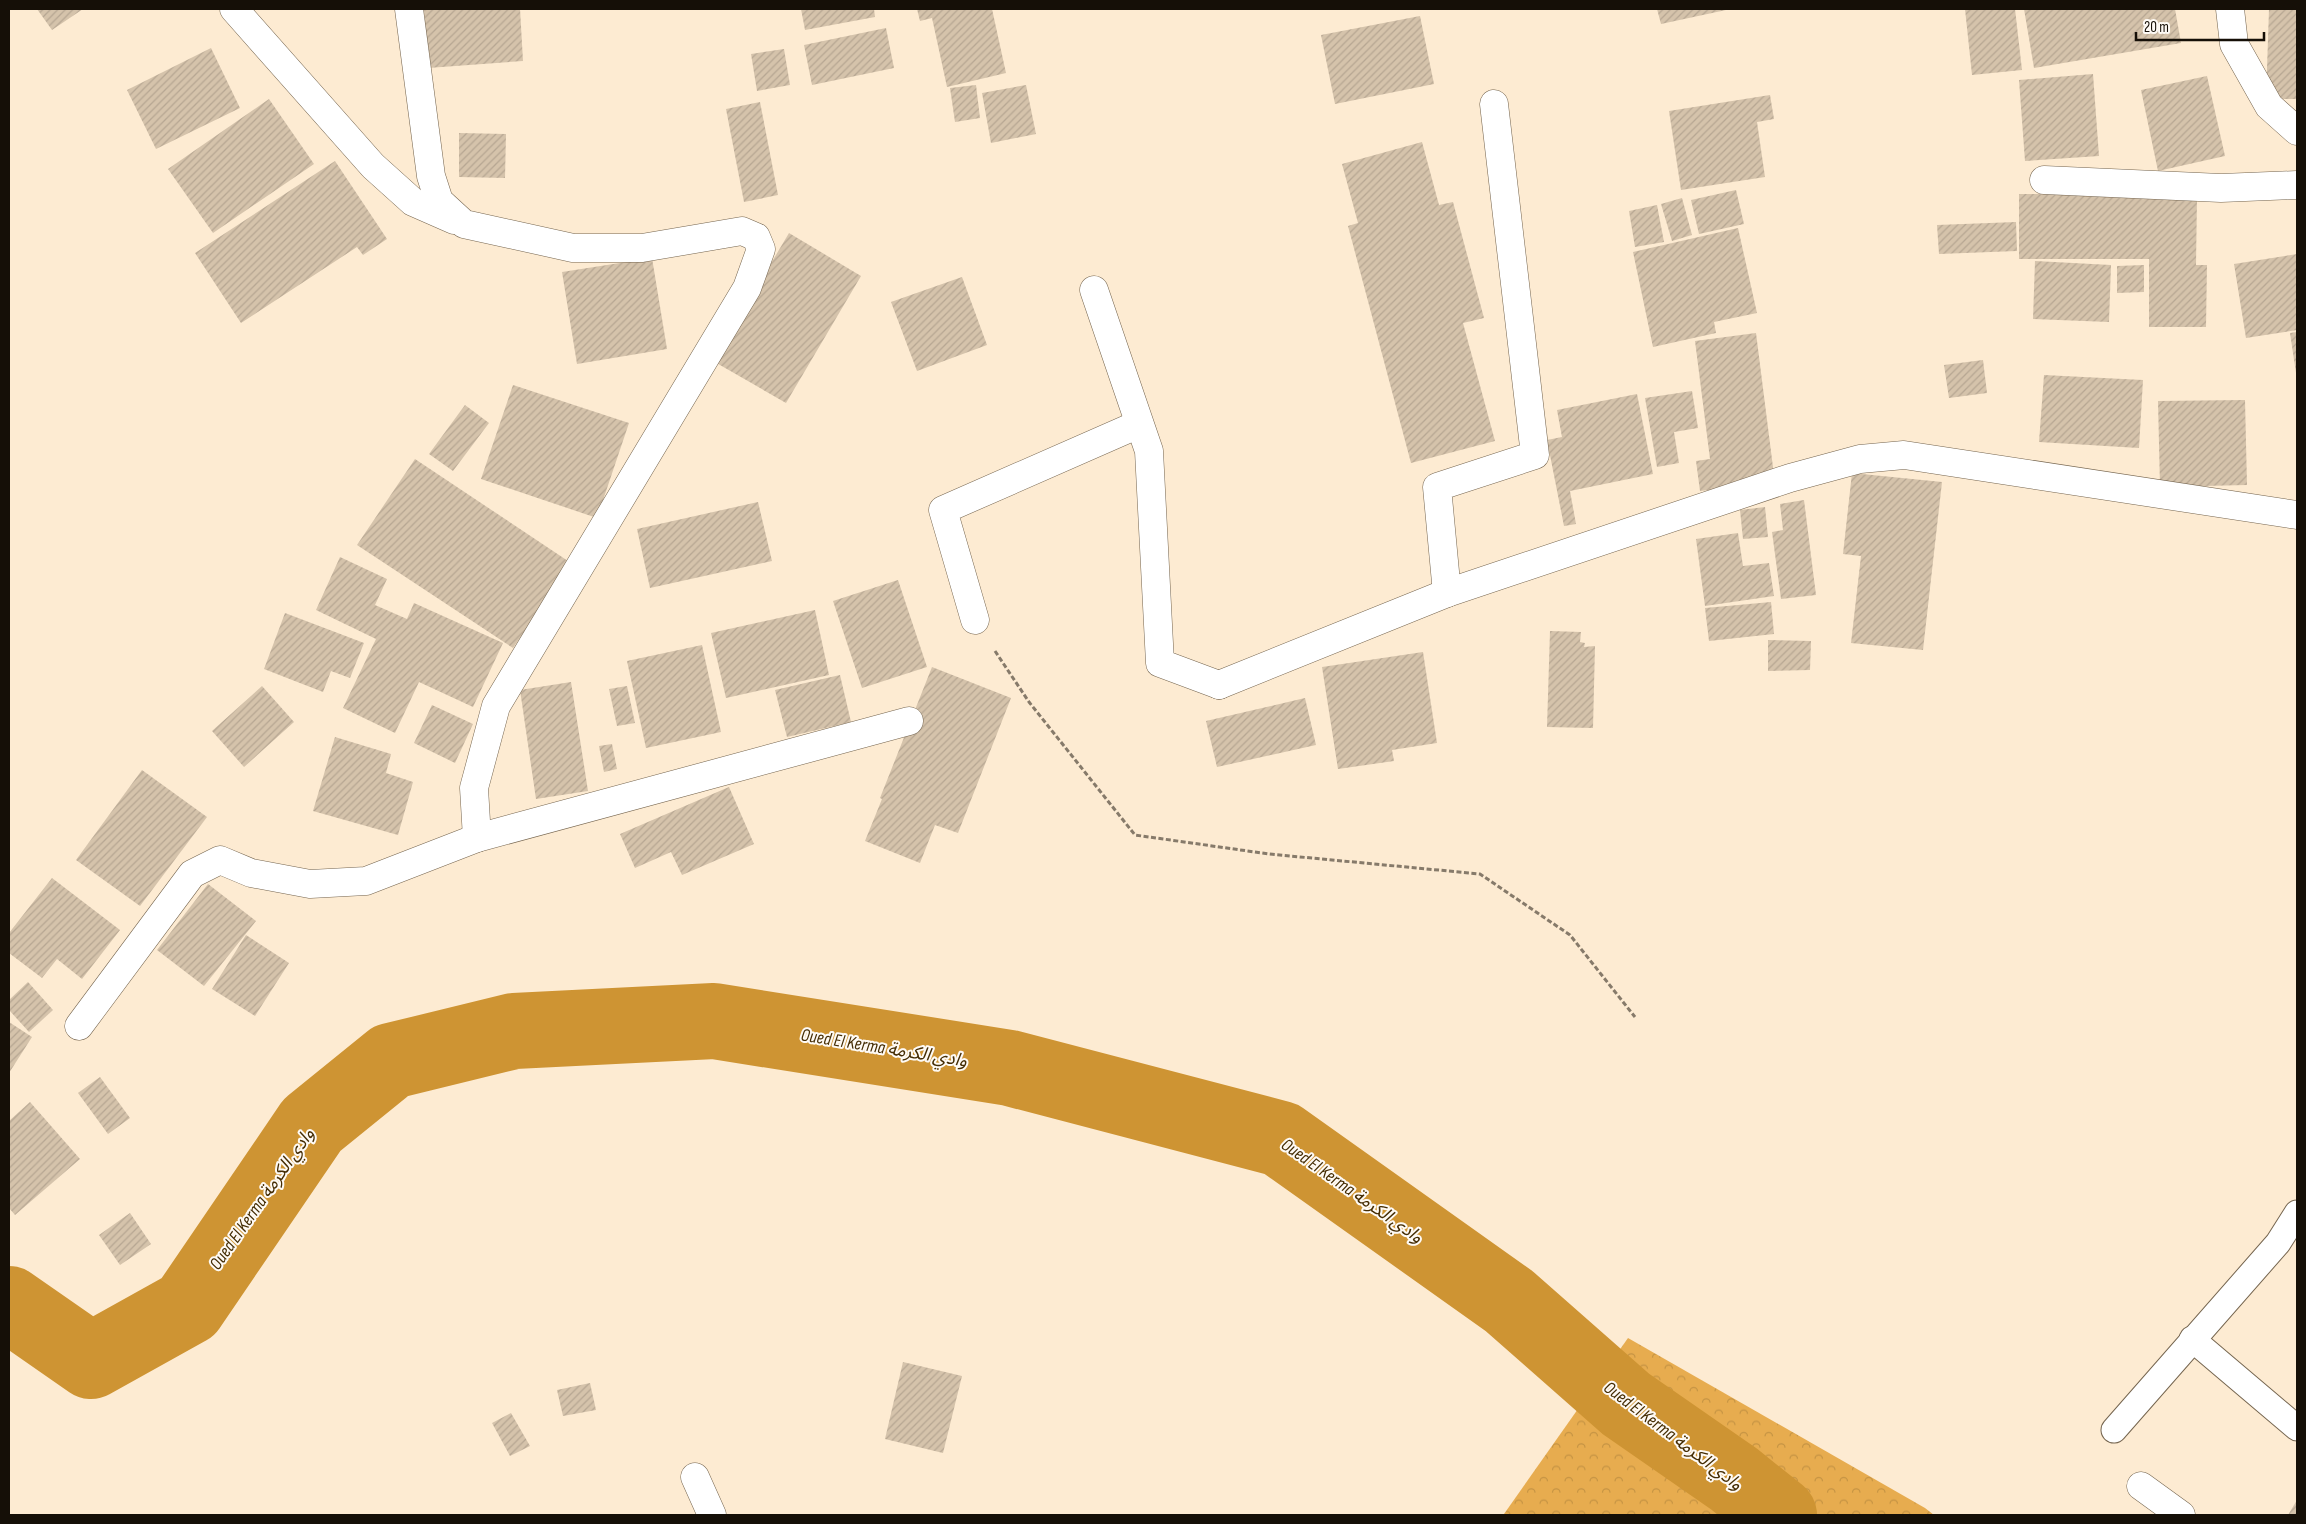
<svg xmlns="http://www.w3.org/2000/svg" width="2306" height="1524" viewBox="0 0 2306 1524" font-family="'Sofia Sans Condensed','Noto Sans Arabic',sans-serif">
  <style>
    .forest { fill: url(#forest-crowns) }
    .lines { fill: none; stroke-linecap: round; stroke-linejoin: round }
    .river { stroke: #ce9433; stroke-width: 76 }
    .building { fill: url(#building-hatch) }
    .lane-casing { stroke: #75654f; stroke-width: 27 }
    .street-casing { stroke: #75654f; stroke-width: 29 }
    .secondary-casing { stroke: #75654f; stroke-width: 29 }
    .path { stroke: #867a6a; stroke-width: 3; stroke-dasharray: 5 2.5; stroke-linecap: butt }
    .lane { stroke: #fff; stroke-width: 25 }
    .street { stroke: #fff; stroke-width: 28 }
    .secondary { stroke: #fff; stroke-width: 28 }
    .labels { text-anchor: middle; dominant-baseline: central; stroke-width: 4; stroke-linejoin: round; paint-order: stroke }
    .water-label { font-size: 18px; font-style: italic; fill: #452d04; stroke: #fefaf5 }
  </style>
  <defs>
    <pattern id="forest-crowns" width="20" height="18" patternUnits="userSpaceOnUse" patternTransform="scale(1.25)"><rect width="20" height="18" fill="#e7ac4f"/><path d="M2 6a3 3 0 1 1 6 0M12 15a3 3 0 1 1 6 0" fill="none" stroke="#c59343"/></pattern>
    <pattern id="building-hatch" width="6" height="6" patternUnits="userSpaceOnUse" patternTransform="scale(1.25)"><rect width="6" height="6" fill="#d5c3ab"/><path d="M-1 1l2-2M0 6l6-6M5 7l2-2" fill="none" stroke="#b6a692"/></pattern>
  </defs>
  <rect width="100%" height="100%" fill="#fdebd2"/>
  <!-- forest -->
  <path class="forest" d="M1628 1338 1925 1508 1934 1515H1506L1504 1514Z"/>
  <g class="lines">
    <!-- river -->
    <path class="river" d="M9 1304 91 1361 188 1307 312 1125 391 1061 514 1031 714 1021 1010 1068 1281 1139 1509 1301 1626 1404 1734 1479 1779 1515"/>
  </g>
  <!-- building -->
  <g class="building">
    <path d="M37 9H83L52 30Z"/>
    <path d="M424 9H520L523 61 428 68Z"/>
    <path d="M801 9H874L875 17 805 30Z"/>
    <path d="M917 9H992L1006 73 947 87 932 18 920 21Z"/>
    <path d="M1657 9H1726V10L1661 24Z"/>
    <path d="M1965 9H2015L2022 70 1972 75Z"/>
    <path d="M2024 9H2175L2181 43 2034 68Z"/>
    <path d="M2269 9H2297V99H2266Z"/>
    <path d="M1420 16 1434 84 1335 104 1321 35Z"/>
    <path d="M886 28 894 68 812 85 804 45Z"/>
    <path d="M211 48 240 108 156 149 127 90Z"/>
    <path d="M784 49 790 85 757 91 751 54Z"/>
    <path d="M2093 74 2099 156 2025 161 2019 80Z"/>
    <path d="M2207 76 2225 156 2158 171 2141 90Z"/>
    <path d="M976 85 980 118 955 122 950 88Z"/>
    <path d="M1026 85 1036 134 991 143 982 93Z"/>
    <path d="M1770 95 1774 119 1757 122 1765 177 1681 190 1669 111Z"/>
    <path d="M269 99 314 164 213 233 168 169Z"/>
    <path d="M760 102 778 195 744 202 726 109Z"/>
    <path d="M459 133 506 134 505 178 459 177Z"/>
    <path d="M1422 142 1439 205 1453 202 1484 318 1463 323 1495 441 1411 463 1348 226 1358 223 1342 164Z"/>
    <path d="M335 161 387 239 363 255 357 247 241 323 195 253Z"/>
    <path d="M1736 190 1744 224 1699 234 1691 200Z"/>
    <path d="M2019 194H2163L2197 198 2196 265H2207L2206 327H2149V259H2019Z"/>
    <path d="M1682 198 1692 235 1672 241 1661 204Z"/>
    <path d="M1657 205 1664 242 1635 247 1629 211Z"/>
    <path d="M2016 222 2017 251 1939 254 1937 225Z"/>
    <path d="M1738 228 1757 313 1714 322 1716 333 1653 347 1633 252Z"/>
    <path d="M789 233 861 276 786 403 713 361Z"/>
    <path d="M2297 254V330L2246 338 2234 264Z"/>
    <path d="M652 258 667 349 577 364 562 272Z"/>
    <path d="M2035 261 2111 265 2109 322 2033 319Z"/>
    <path d="M2144 265V292L2117 293V266Z"/>
    <path d="M962 277 987 345 917 371 891 302Z"/>
    <path d="M2297 332V373H2296L2290 333Z"/>
    <path d="M1756 333 1775 483 1700 491 1696 461 1710 459 1695 341Z"/>
    <path d="M1983 360 1987 393 1949 398 1944 365Z"/>
    <path d="M2044 375 2143 380 2139 448 2039 442Z"/>
    <path d="M513 385 629 423 597 518 481 479Z"/>
    <path d="M1692 391 1698 428 1674 432 1679 463 1657 467 1645 398Z"/>
    <path d="M1637 394 1653 474 1570 491 1576 524 1564 526 1547 440 1562 437 1557 410Z"/>
    <path d="M2245 400 2247 485 2160 487 2158 401Z"/>
    <path d="M465 405 489 423 453 471 429 454Z"/>
    <path d="M415 459 571 563 513 648 357 545Z"/>
    <path d="M1852 473 1942 482 1923 650 1851 643 1861 556 1843 554Z"/>
    <path d="M1804 500 1816 595 1781 599 1772 532 1783 530 1780 504Z"/>
    <path d="M758 502 772 561 650 588 637 529Z"/>
    <path d="M1765 507 1768 537 1743 539 1740 510Z"/>
    <path d="M1738 533 1743 566 1769 563 1774 596 1705 606 1696 539Z"/>
    <path d="M340 557 387 579 375 605 407 619 414 603 503 643 473 707 419 682 395 733 343 708 376 639 316 610Z"/>
    <path d="M898 580 927 667 862 688 833 601Z"/>
    <path d="M1771 602 1774 634 1709 641 1705 608Z"/>
    <path d="M815 610 829 675 726 698 711 633Z"/>
    <path d="M285 613 364 643 350 678 331 671 323 692 264 669Z"/>
    <path d="M1550 631 1581 632 1580 642 1585 643 1584 647 1595 646 1593 728 1547 727Z"/>
    <path d="M1768 640 1811 641 1810 670 1768 671Z"/>
    <path d="M702 645 721 732 646 748 627 661Z"/>
    <path d="M1423 652 1437 743 1392 750 1394 761 1338 769 1322 667Z"/>
    <path d="M932 667 1011 698 958 833 935 825 920 863 865 841 882 799 880 798Z"/>
    <path d="M840 675 851 722 787 737 775 690Z"/>
    <path d="M571 682 588 791 536 799 520 690Z"/>
    <path d="M262 686 294 722 244 767 212 731Z"/>
    <path d="M627 686 635 723 617 726 609 689Z"/>
    <path d="M1305 698 1316 745 1217 767 1206 721Z"/>
    <path d="M432 705 473 724 455 763 414 743Z"/>
    <path d="M335 737 391 754 386 773 413 782 398 835 313 811Z"/>
    <path d="M612 744 617 769 604 772 599 746Z"/>
    <path d="M142 770 207 817 140 906 76 860Z"/>
    <path d="M729 787 754 844 682 875 671 852 635 868 620 834Z"/>
    <path d="M52 878 120 930 82 979 57 959 42 978 9 953V933Z"/>
    <path d="M208 884 256 921 204 986 157 950Z"/>
    <path d="M246 935 289 963 255 1016 212 989Z"/>
    <path d="M28 982 53 1010 29 1032 9 1010V1000Z"/>
    <path d="M9 1022 32 1037 9 1073Z"/>
    <path d="M100 1077 130 1118 108 1134 78 1093Z"/>
    <path d="M30 1102 80 1159 15 1215 9 1208V1121Z"/>
    <path d="M130 1213 151 1244 120 1265 99 1235Z"/>
    <path d="M903 1362 962 1376 943 1453 885 1439Z"/>
    <path d="M590 1383 596 1410 563 1416 557 1390Z"/>
    <path d="M511 1413 530 1446 510 1456 492 1423Z"/>
    <path d="M2297 1500V1515H2288Z"/>
  </g>
  <g class="lines">
    <!-- lane casing -->
    <g class="lane-casing">
      <g id="lane">
        <path d="M2192 1339 2297 1428"/>
        <path d="M2114 1430 2278 1243 2297 1213"/>
      </g>
    </g>
    <!-- street casing -->
    <g class="street-casing">
      <g id="street">
        <path d="M234 9 373 166 413 202 454 220"/>
        <path d="M409 9 431 176 439 201 464 224 573 248H642L742 231 756 237 761 249 747 288 496 706 474 788 477 838"/>
        <path d="M2230 9 2234 44 2269 106 2297 131"/>
        <path d="M2044 180 2221 188 2297 185"/>
        <path d="M1094 290 1149 451 1160 663 1219 685"/>
        <path d="M1447 593 1437 487 1535 455 1494 104"/>
        <path d="M975 620 943 510 1139 424"/>
        <path d="M79 1026 192 874 220 860 251 873 310 884 366 881 477 838 909 721"/>
        <path d="M695 1477 712 1515"/>
        <path d="M2141 1486 2181 1515"/>
      </g>
    </g>
    <!-- secondary casing -->
    <g class="secondary-casing">
      <path id="secondary" d="M1219 685 1447 593 1790 478 1860 459 1904 455 2297 515"/>
    </g>
    <!-- path -->
    <path class="path" d="M995 651 1029 702 1135 835 1269 854 1480 874 1570 935 1635 1017"/>
    <!-- lane -->
    <use href="#lane" class="lane"/>
    <!-- street -->
    <use href="#street" class="street"/>
    <!-- secondary -->
    <use href="#secondary" class="secondary"/>
  </g>
  <g class="labels">
    <!-- water labels -->
    <g class="water-label">
      <text transform="translate(884 1048) rotate(9)">Oued El Kerma وادي الكرمة</text>
      <text transform="translate(1352 1191) rotate(35)">Oued El Kerma وادي الكرمة</text>
      <text transform="translate(262 1199) rotate(-55)">Oued El Kerma وادي الكرمة</text>
      <text transform="translate(1673 1436) rotate(37)">Oued El Kerma وادي الكرمة</text>
    </g>
  </g>
  <!-- border -->
  <rect width="2306" height="1524" fill="none" stroke="#150f07" stroke-width="20"/>
  <!-- scale -->
  <path d="M2136 32v8h128v-8" fill="none" stroke="#150f07" stroke-width="2.5"/>
  <text x="2144" y="32" font-size="15" fill="#150f07" stroke="#fefaf5" stroke-width="4" paint-order="stroke">20 m</text>
</svg>
